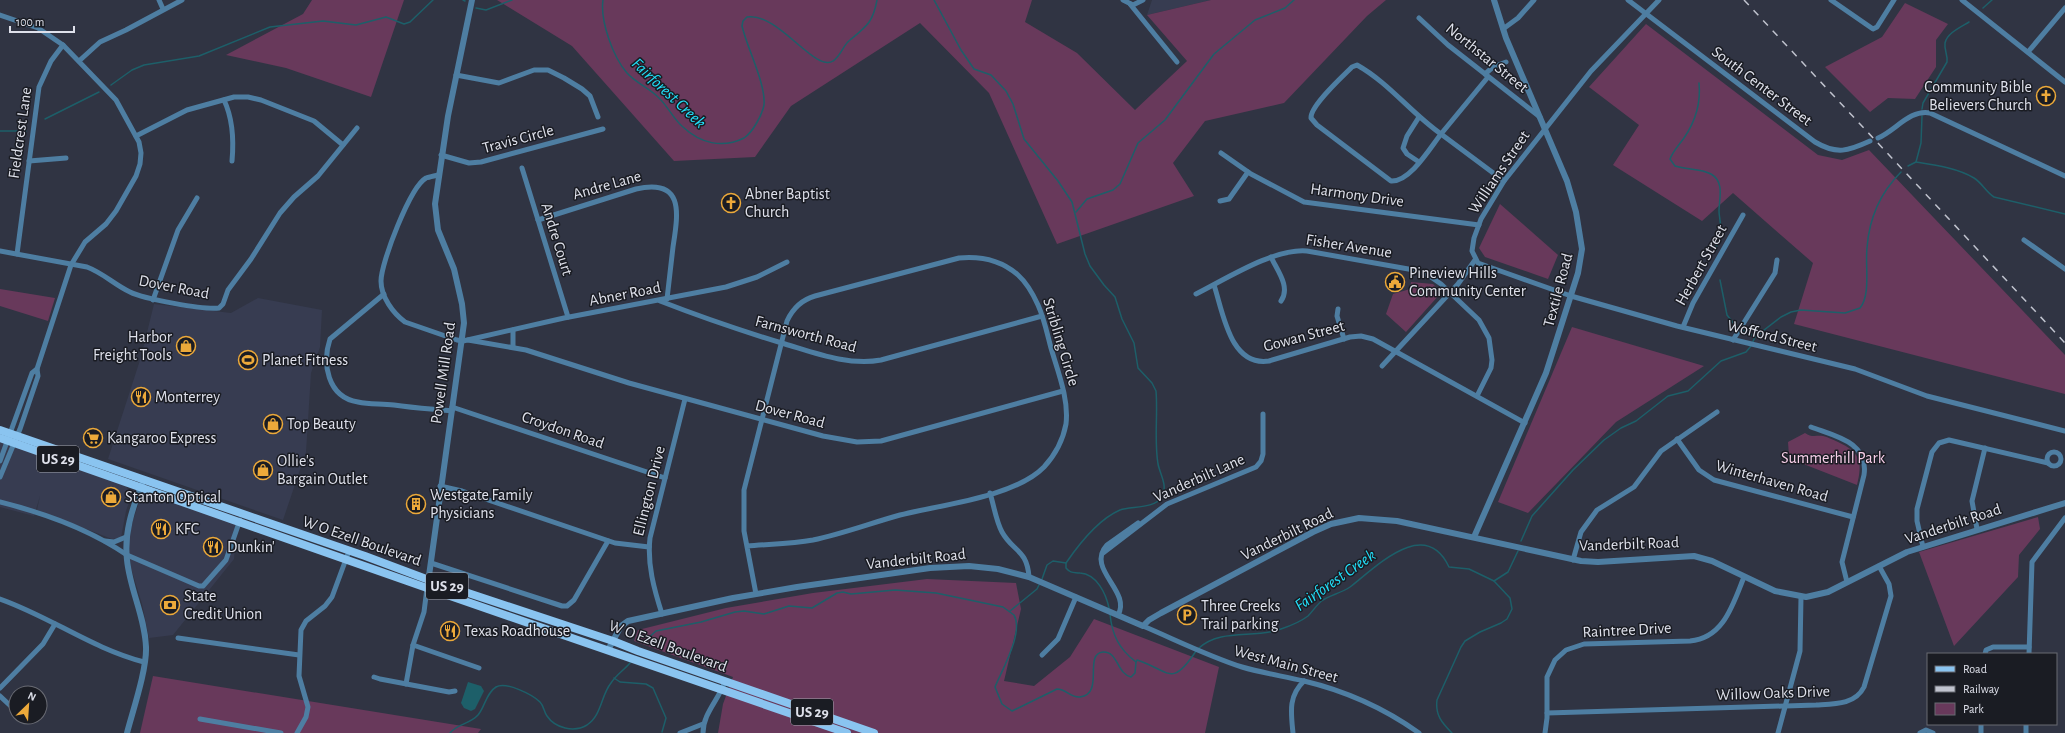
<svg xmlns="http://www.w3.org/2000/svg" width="2065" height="733" viewBox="0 0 2065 733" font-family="'Alegreya Sans',sans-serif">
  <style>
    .built { fill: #373c51 }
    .green { fill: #68395b }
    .water { fill: #1d5f69 }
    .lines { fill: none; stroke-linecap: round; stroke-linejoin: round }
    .stream { stroke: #1d5f69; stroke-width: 1.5 }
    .minor { stroke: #4e7ea2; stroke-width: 5 }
    .tertiary { stroke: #4e7ea2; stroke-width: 6 }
    .primary { stroke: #8ac4f0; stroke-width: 8 }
    .rail { stroke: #c0c3ce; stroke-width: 1.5; stroke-dasharray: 7 7; stroke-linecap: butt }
    .labels { text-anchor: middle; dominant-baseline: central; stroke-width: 3; stroke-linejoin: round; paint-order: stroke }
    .shield { fill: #1a1c23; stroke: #a4a6af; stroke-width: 1 }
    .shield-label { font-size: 15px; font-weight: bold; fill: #dfe1eb }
    .street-label { font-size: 16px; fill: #dfe1eb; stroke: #1a1c23 }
    .poi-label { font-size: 16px; fill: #dfe1eb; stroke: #1a1c23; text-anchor: start }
    .park-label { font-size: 16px; fill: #f7cfe9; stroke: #1a1c23 }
    .water-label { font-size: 17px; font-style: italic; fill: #22e1fb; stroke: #1a1c23 }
  </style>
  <rect width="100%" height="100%" fill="#303443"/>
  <!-- built -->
  <g class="built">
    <path d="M1152 0H1211L1147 15Z"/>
    <path d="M258 298 322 310 320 347 311 373 306 452 283 520 108 459 141 357 154 304 231 313Z"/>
    <path d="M0 441 124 484 132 494 126 511 121 538 112 539 37 510 40 496 34 516 0 507Z"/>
    <path d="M143 491 237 523 234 559 173 635 149 638 142 604 131 568 128 545 133 520Z"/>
  </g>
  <!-- green -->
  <g class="green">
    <path d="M312 0H404L371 97 286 68 226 55 303 14Z"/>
    <path d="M497 0H1032L1025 22 1077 53 1135 110 1187 61 1147 15 1211 0H1386L1367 16 1284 103 1205 121 1173 163 1194 196 1057 244 989 93 920 23 791 106 755 157 674 161 572 46Z"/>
    <path d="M1905 3 1948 24 1936 40V67L1915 99 1888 98 1870 112 1825 67 1882 37Z"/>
    <path d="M1646 24 1818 155 1842 160 1869 150 2065 355V394L1794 324 1813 263 1733 193 1702 221 1613 165 1639 125 1589 87Z"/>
    <path d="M1500 204 1558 255 1548 279 1485 257 1479 248Z"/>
    <path d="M1411 282 1433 284 1440 291V294L1406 332 1386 314 1393 294 1410 289Z"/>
    <path d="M0 289 55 298 48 321 0 306Z"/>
    <path d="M1572 327 1704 366 1616 422 1528 513 1498 502Z"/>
    <path d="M1805 433C1812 438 1816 435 1823 436 1828 437 1833 440 1838 442 1860 452 1863 462 1857 485L1806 465 1789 456 1788 442Z"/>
    <path d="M2038 517 2040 529 2019 555 2018 577 1954 646 1919 552Z"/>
    <path d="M927 579 1016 583 1021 609 1004 681 1034 686 1070 657 1094 619 1219 667 1205 733H718L723 704 733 677 634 641 638 630 726 608 813 593Z"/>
    <path d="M153 676 481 729 478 733H140Z"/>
  </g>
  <!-- water -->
  <path class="water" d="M468 682 481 686 484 691 475 709 471 711 464 708 461 703Z"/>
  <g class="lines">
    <!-- stream -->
    <g class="stream">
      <path d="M463 0 465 1"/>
      <path d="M603 0C600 21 613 57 627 73 636 83 649 88 658 97 668 106 673 119 683 127 700 143 722 149 744 138 753 132 762 115 764 105 766 84 747 48 742 26L743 21 747 17C778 12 815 73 833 61 841 56 843 45 850 40 867 26 873 22 877 0"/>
      <path d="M934 0 961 50 974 69 991 75 1006 91 1013 104 1024 139 1058 181 1072 202 1085 254 1090 266 1104 285 1115 297 1122 319 1134 343 1138 368 1152 383 1156 391C1158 415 1154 440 1158 464 1160 474 1168 486 1162 496 1156 509 1132 506 1120 510 1099 519 1079 544 1066 563V568C1071 574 1074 572 1080 573 1097 574 1106 594 1109 608"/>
      <path d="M476 8 486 10 512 0"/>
      <path d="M1983 8 1992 0"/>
      <path d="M1699 83C1701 103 1695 122 1684 138 1679 145 1673 151 1670 159L1675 166C1687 170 1700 168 1711 174 1725 182 1719 199 1719 211 1719 218 1722 225 1720 233 1719 239 1716 243 1716 250"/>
      <path d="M111 85 132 70 144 65 199 56 270 27 323 21 356 25 386 17 404 24 410 22 433 0"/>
      <path d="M1922 109 1923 103 1947 62C1948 55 1944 50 1945 43 1947 33 1961 27 1969 22"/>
      <path d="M45 119 99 92"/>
      <path d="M0 131H26"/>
      <path d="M1916 162C1935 165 1957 168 1974 178 1982 183 1986 192 1994 197L2065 214"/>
      <path d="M1908 166 1916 162 1921 143 1922 116"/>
      <path d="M1076 212 1087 199 1113 190 1120 184 1138 143 1165 120 1214 54 1255 20 1285 8 1294 0"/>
      <path d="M1720 280 1727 315 1735 325"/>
      <path d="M1743 330 1755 337"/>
      <path d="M1521 541 1532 516 1573 470 1604 440 1621 428 1636 421 1668 396 1688 391 1721 361 1746 352 1751 346 1755 337 1781 317 1791 312 1801 310 1845 313 1860 308C1871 295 1865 265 1867 248 1869 219 1880 193 1901 172"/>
      <path d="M1042 579 1047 565 1053 561 1066 563"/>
      <path d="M1494 581 1508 572 1518 551"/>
      <path d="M1010 611 1037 589 1039 585"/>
      <path d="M1110 614C1112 635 1119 649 1136 662L1137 660C1169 670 1171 689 1196 651"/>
      <path d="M645 641 656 631 701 622 735 612 744 611 764 614 789 606 812 608 837 593 843 592 851 594 895 590 936 593 1003 607 1014 615C1024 632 1002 670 995 687L1002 704 1012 711 1057 689C1066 689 1071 698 1080 697 1105 694 1083 654 1103 652 1118 651 1117 674 1131 677L1135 673 1136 662"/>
      <path d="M1199 648C1221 628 1254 639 1281 629 1290 626 1300 622 1308 616 1313 611 1317 604 1323 600 1331 595 1341 593 1350 587 1376 567 1425 516 1449 567L1469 569 1494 581 1510 598 1512 609 1507 619 1501 623 1480 632 1465 641 1461 647 1437 700C1435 715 1442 723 1452 733"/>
      <path d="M614 678 620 682 646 684 653 688 666 718 662 732"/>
      <path d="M450 733C457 724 470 724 478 715 485 707 486 693 496 687 506 681 533 695 540 702 544 706 544 712 547 716 555 728 574 733 587 725 602 715 601 695 611 683 616 675 624 670 630 663"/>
    </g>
    <!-- minor -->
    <g class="minor">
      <path d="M159 0 163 9"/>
      <path d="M1123 0 1133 5 1143 0"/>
      <path d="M1628 0 1815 142C1837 155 1848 151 1870 141"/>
      <path d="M1659 0 1591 71 1504 181 1481 219 1474 238 1472 251 1478 263 1571 296 1677 326 1855 369 1927 396 2065 431"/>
      <path d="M1831 0 1873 29 1877 27 1894 0"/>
      <path d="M1962 0 2065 82"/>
      <path d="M1130 4 1177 62"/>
      <path d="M0 15 38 28 63 45 116 100 139 142 141 153 140 164 136 176 116 211 106 224 85 242 71 265 37 369 38 376 20 429 0 477"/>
      <path d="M1419 18 1448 45 1540 117"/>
      <path d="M1503 29 1518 18 1534 0"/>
      <path d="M2028 52 2065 8"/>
      <path d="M79 61 100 42 126 30 182 0"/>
      <path d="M1485 74 1493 67 1506 62"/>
      <path d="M456 75 499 83 534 70H548L564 78 582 89 590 96 598 117"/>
      <path d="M1488 77 1441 134C1411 113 1389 83 1357 65L1352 67C1343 76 1310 106 1311 118L1317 125 1391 181C1410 182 1430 148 1441 134L1504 181"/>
      <path d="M224 100C233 119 234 139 232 161"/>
      <path d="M136 136 187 110 234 97H248L261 100 314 121 343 145"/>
      <path d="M1878 138C1895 131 1910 109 1930 113L2065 176"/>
      <path d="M1221 153 1251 174 1304 202 1479 225"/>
      <path d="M441 155 469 163 481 162 603 129"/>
      <path d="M29 161 66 158"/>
      <path d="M1419 162 1407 154 1403 148 1407 136 1419 117"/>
      <path d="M522 168 568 317"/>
      <path d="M438 175C434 176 429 177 426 178 410 187 381 263 381 281 381 297 393 313 405 322L457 340 463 341 564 318 726 287 757 277 787 262"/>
      <path d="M1220 201 1229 199 1248 172"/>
      <path d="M538 220 636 189C685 178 678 214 673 247 671 264 669 281 667 299"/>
      <path d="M2024 240 2065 269"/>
      <path d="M0 251 87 267C103 273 115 285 130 292 144 299 204 310 219 308L223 304 228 290 251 259 280 213 294 197 318 176 357 128"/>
      <path d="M17 254 39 87 51 61 63 45"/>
      <path d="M1271 257C1277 270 1291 287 1281 301"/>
      <path d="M1214 285C1223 312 1230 367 1269 361L1350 337 1361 336 1373 339 1525 423"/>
      <path d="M384 294 330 339C322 363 327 397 358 402 370 405 382 403 394 405 414 408 432 409 452 411"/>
      <path d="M1196 294C1226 279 1274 248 1307 251L1414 270 1428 275 1441 284 1479 320 1489 338 1492 360 1491 368 1477 396"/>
      <path d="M153 300 178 230 197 198"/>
      <path d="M660 301C701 317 742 331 785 344 815 353 849 366 881 360L1042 316"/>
      <path d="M1338 309 1337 316 1344 339"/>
      <path d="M1683 327 1693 303 1743 215"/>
      <path d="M513 330V347"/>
      <path d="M468 340 526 350 629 383 823 436 857 442 881 441 1063 391"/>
      <path d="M1733 340 1775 273 1777 260"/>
      <path d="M1382 366 1458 284 1475 260"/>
      <path d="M452 407 665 478"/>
      <path d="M1811 427C1835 436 1869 442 1864 475L1842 562 1847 582"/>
      <path d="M1677 439 1699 470 1714 480 1853 517"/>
      <circle cx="2054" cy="459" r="7"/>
      <path d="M0 461 32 373 37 369"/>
      <path d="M440 486 462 491 615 543 649 547"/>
      <path d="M990 493C994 506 996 521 1002 532 1013 552 1027 549 1029 577"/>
      <path d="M0 502C44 513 89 529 127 555"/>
      <path d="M1977 529 1972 501 1985 448"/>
      <path d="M105 541 114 542 126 537"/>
      <path d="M747 546C769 544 791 544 813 540 842 534 871 523 900 515 940 505 1015 497 1044 467 1055 455 1063 440 1066 424 1069 399 1058 372 1051 348 1047 333 1044 318 1038 305 1033 294 1027 283 1018 275 1001 260 980 256 959 258L815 296C801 300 793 308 787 321L744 490V531L756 594"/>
      <path d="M1923 547 1917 521V509L1932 452 1939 443 1949 440 2048 463"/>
      <path d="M1103 553 1167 504 1256 467 1261 461 1263 454V414"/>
      <path d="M127 555 199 586H203L226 560 240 520"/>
      <path d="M1573 560 1581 532 1597 510 1634 487 1661 451 1717 412"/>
      <path d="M431 563 562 606H567L574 600 608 541"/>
      <path d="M0 599C51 617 91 648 144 662"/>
      <path d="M662 614C654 589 647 564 650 538L685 399"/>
      <path d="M1118 615C1132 591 1085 569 1107 545L1138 523"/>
      <path d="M1143 626C1176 640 1208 656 1242 667 1262 673 1283 676 1304 681 1346 691 1384 708 1419 733"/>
      <path d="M178 638 299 655"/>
      <path d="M413 645 479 668"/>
      <path d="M1985 654 1986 650 1993 647H2029"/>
      <path d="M2029 654 2032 562 2065 518"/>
      <path d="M1042 655 1058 639 1076 597"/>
      <path d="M374 677 380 679 449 692 455 691"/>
      <path d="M406 684 413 645 424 612 427 588"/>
      <path d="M0 688 43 644 55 624"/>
      <path d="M0 696 16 711"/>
      <path d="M1547 713 1816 705C1834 704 1855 705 1864 687L1891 596 1889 584 1879 566"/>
      <path d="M200 719 281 733"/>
      <path d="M297 733 306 717 308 707 299 676 301 630 306 621 325 606 332 597 349 551"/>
      <path d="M680 733 703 724"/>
      <path d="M703 733C703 713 719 700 725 681"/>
      <path d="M1293 733C1291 713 1288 696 1304 681"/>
      <path d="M1545 733 1547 718V677L1555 660 1566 650 1584 644 1690 641C1724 638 1733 604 1744 577"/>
      <path d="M1778 733 1800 651 1801 597"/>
      <path d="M1920 733 1926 730 1933 733"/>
      <path d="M1981 733V724"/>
      <path d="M2026 733V724"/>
    </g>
    <!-- tertiary -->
    <g class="tertiary">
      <path d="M1474 537 1546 373 1578 273 1582 249 1576 212 1567 181 1506 38 1494 0"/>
      <path d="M428 583 464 323 462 304 454 269 438 230 435 204 448 116 472 0"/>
      <path d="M608 650 621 626 628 621 733 598 797 587 930 568 969 566 998 569 1029 577 1143 626 1149 620 1161 613 1313 532 1331 524 1359 518 1397 521 1581 561 1598 562 1694 556 1712 561 1775 591 1806 597 1828 592 1907 552 2065 503"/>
      <path d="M127 733C133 710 147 669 146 647 145 617 130 590 127 560 124 533 132 509 142 484"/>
    </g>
    <!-- primary -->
    <g class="primary">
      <path d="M0 430 365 556 429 580 613 641 638 651 874 733"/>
      <path d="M0 438 427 588 847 733"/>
    </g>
    <!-- rail -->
    <path class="rail" d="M1744 0 2065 343"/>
  </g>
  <!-- icons -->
  <defs>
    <g id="church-ring" transform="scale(1)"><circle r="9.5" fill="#1a1c23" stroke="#eca93a" stroke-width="1.5"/><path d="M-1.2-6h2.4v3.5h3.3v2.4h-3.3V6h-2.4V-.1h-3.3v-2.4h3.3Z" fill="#eca93a"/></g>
    <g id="civic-ring" transform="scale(1)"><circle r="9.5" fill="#1a1c23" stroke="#eca93a" stroke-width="1.5"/><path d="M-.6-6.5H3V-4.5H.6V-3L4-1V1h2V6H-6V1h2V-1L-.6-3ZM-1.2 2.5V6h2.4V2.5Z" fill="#eca93a"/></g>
    <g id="shop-ring" transform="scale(1)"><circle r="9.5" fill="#1a1c23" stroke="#eca93a" stroke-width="1.5"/><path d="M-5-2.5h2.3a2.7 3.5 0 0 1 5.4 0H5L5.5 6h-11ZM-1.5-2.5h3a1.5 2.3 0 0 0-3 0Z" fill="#eca93a"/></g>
    <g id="stadium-ring" transform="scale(1)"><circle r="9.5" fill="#1a1c23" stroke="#eca93a" stroke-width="1.5"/><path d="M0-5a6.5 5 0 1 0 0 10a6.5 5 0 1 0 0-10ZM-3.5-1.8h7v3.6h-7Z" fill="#eca93a"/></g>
    <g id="restaurant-ring" transform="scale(1)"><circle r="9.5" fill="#1a1c23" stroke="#eca93a" stroke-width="1.5"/><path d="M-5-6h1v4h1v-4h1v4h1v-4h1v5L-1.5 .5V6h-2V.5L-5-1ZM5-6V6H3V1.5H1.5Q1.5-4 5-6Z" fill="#eca93a"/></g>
    <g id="supermarket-ring" transform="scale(1)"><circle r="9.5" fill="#1a1c23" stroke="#eca93a" stroke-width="1.5"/><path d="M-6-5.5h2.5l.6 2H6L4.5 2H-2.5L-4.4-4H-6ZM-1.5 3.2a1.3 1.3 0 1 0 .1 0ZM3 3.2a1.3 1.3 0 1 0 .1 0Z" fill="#eca93a"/></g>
    <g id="building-ring" transform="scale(1)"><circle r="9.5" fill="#1a1c23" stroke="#eca93a" stroke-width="1.5"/><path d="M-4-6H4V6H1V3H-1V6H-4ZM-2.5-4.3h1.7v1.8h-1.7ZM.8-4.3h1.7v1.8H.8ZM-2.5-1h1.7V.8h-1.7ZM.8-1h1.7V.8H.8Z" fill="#eca93a"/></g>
    <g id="bank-ring" transform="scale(1)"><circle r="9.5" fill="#1a1c23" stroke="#eca93a" stroke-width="1.5"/><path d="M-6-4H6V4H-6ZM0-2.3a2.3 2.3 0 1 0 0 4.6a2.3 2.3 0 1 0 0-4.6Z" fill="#eca93a"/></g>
    <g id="parking-ring" transform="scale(1)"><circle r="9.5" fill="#1a1c23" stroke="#eca93a" stroke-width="1.5"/><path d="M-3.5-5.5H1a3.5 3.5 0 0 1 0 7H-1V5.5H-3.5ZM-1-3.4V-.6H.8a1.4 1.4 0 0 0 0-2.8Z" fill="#eca93a"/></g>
  </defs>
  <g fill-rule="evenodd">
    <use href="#church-ring" x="2046" y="96"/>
    <use href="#church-ring" x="731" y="203"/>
    <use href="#civic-ring" x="1395" y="282"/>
    <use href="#shop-ring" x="186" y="346"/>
    <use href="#stadium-ring" x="248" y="360"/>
    <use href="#restaurant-ring" x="141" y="397"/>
    <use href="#shop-ring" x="273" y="424"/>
    <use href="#supermarket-ring" x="93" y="438"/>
    <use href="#shop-ring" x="263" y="470"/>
    <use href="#shop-ring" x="111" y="497"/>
    <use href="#building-ring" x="416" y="504"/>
    <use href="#restaurant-ring" x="161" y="529"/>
    <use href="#restaurant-ring" x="213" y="547"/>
    <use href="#bank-ring" x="170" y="605"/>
    <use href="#parking-ring" x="1187" y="615"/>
    <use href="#restaurant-ring" x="450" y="631"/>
  </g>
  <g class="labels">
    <!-- shield labels -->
    <g class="shield">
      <rect x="37" y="446" width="42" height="26" rx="3"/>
      <rect x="426" y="573" width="42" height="26" rx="3"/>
      <rect x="791" y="699" width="42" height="26" rx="3"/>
    </g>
    <g class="shield-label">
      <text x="58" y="459">US 29</text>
      <text x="447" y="586">US 29</text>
      <text x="812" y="712">US 29</text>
    </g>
    <!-- street labels -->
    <g class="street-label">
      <text transform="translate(1487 58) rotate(39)">Northstar Street</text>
      <text transform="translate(1762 86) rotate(37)">South Center Street</text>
      <text transform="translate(20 133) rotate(-82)">Fieldcrest Lane</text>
      <text transform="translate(518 139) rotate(-15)">Travis Circle</text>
      <text transform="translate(1499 172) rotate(-56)">Williams Street</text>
      <text transform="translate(607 185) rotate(-16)">Andre Lane</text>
      <text transform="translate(1357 195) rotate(8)">Harmony Drive</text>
      <text transform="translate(557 239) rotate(73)">Andre Court</text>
      <text transform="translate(1349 246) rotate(9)">Fisher Avenue</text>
      <text transform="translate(1701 265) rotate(-61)">Herbert Street</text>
      <text transform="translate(174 287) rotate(11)">Dover Road</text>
      <text transform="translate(1558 290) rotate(-75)">Textile Road</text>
      <text transform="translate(625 294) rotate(-11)">Abner Road</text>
      <text transform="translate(806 334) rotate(15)">Farnsworth Road</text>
      <text transform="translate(1304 336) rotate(-15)">Gowan Street</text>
      <text transform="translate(1772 336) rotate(14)">Wofford Street</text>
      <text transform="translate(1061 342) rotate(73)">Stribling Circle</text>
      <text transform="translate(443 373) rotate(-82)">Powell Mill Road</text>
      <text transform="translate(790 414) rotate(15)">Dover Road</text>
      <text transform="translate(563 430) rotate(19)">Croydon Road</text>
      <text transform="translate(1199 478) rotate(-24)">Vanderbilt Lane</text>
      <text transform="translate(1772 481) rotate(16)">Winterhaven Road</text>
      <text transform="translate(649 491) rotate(-76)">Ellington Drive</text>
      <text transform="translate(1953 524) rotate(-18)">Vanderbilt Road</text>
      <text transform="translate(1287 534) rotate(-26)">Vanderbilt Road</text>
      <text transform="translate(362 541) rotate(19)">W O Ezell Boulevard</text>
      <text transform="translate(1629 544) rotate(-2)">Vanderbilt Road</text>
      <text transform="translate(916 559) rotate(-6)">Vanderbilt Road</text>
      <text transform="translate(1627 630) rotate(-3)">Raintree Drive</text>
      <text transform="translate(668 646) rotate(20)">W O Ezell Boulevard</text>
      <text transform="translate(1286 664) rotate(15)">West Main Street</text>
      <text transform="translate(1773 693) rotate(-2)">Willow Oaks Drive</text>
    </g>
    <!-- poi labels -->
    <g class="poi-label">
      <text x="2032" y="87" text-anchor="end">Community Bible<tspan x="2032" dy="18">Believers Church</tspan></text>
      <text x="745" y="194">Abner Baptist<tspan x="745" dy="18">Church</tspan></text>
      <text x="1409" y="273">Pineview Hills<tspan x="1409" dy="18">Community Center</tspan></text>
      <text x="172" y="337" text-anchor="end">Harbor<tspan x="172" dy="18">Freight Tools</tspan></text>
      <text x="262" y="360">Planet Fitness</text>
      <text x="155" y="397">Monterrey</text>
      <text x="287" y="424">Top Beauty</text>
      <text x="107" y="438">Kangaroo Express</text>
      <text x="277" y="461">Ollie's<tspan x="277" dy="18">Bargain Outlet</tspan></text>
      <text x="430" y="495">Westgate Family<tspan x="430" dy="18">Physicians</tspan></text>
      <text x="125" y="497">Stanton Optical</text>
      <text x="175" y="529">KFC</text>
      <text x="227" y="547">Dunkin'</text>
      <text x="184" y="596">State<tspan x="184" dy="18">Credit Union</tspan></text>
      <text x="1201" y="606">Three Creeks<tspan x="1201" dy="18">Trail parking</tspan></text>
      <text x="464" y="631">Texas Roadhouse</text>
    </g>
    <!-- park labels -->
    <g class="park-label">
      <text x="1833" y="458">Summerhill Park</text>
    </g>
    <!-- water labels -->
    <g class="water-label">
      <text transform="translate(669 93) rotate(43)">Fairforest Creek</text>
      <text transform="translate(1335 580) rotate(-35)">Fairforest Creek</text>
    </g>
  </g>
  <!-- legend -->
  <rect x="1927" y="653" width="130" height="72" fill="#1a1c23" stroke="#696b73"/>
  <rect x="1935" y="666" width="20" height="6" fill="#8ac4f0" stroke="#696b73"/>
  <text x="1963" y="673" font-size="12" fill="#dfe1eb">Road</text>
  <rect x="1935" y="686" width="20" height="6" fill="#c0c3ce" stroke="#696b73"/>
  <text x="1963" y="693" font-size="12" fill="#dfe1eb">Railway</text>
  <rect x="1935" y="703" width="20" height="12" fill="#68395b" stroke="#696b73"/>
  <text x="1963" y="713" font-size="12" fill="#dfe1eb">Park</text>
  <!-- north arrow -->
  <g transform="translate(28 705) rotate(25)"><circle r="19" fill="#1a1c23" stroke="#696b73"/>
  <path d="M0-3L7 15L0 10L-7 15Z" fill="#eca93a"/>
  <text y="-6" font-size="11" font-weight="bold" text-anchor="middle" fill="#dfe1eb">N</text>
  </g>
  <!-- scale -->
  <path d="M10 26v6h64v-6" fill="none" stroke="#dfe1eb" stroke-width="2"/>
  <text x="16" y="26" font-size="12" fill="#dfe1eb" stroke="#1a1c23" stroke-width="3" paint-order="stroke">100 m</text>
</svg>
